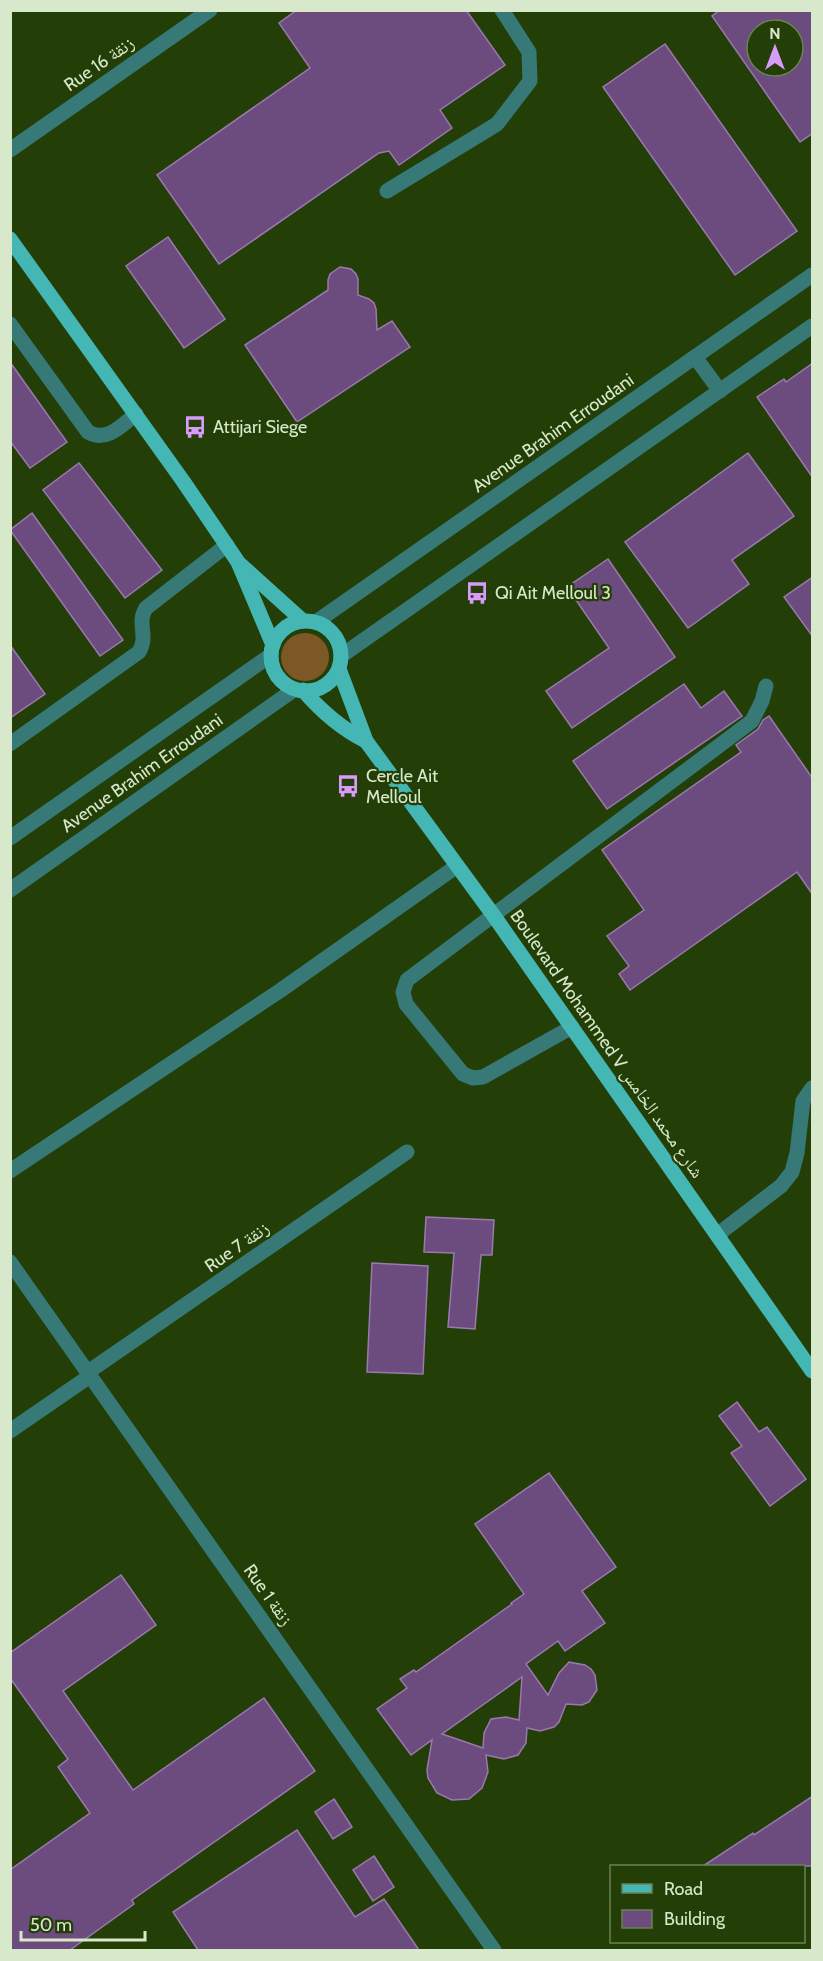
<svg xmlns="http://www.w3.org/2000/svg" width="823" height="1961" viewBox="0 0 823 1961" font-family="Cabin,'Noto Naskh Arabic',sans-serif">
  <style>
    .green { fill: #7c5827 }
    .building { fill: #6c4b7f; stroke: #9a79ae; stroke-width: 1.5; fill-rule: evenodd }
    .lines { fill: none; stroke-linecap: round; stroke-linejoin: round }
    .minor { stroke: #367977; stroke-width: 15 }
    .major { stroke: #44b7b4; stroke-width: 15 }
    .labels { text-anchor: middle; dominant-baseline: central; stroke-width: 4.5; stroke-linejoin: round; paint-order: stroke }
    .street-label { font-size: 18px; fill: #d7e8cb; stroke: #233e06 }
    .poi-label { font-size: 18px; fill: #d7e8cb; stroke: #233e06; text-anchor: start }
  </style>
  <rect width="100%" height="100%" fill="#233e06"/>
  <!-- green -->
  <circle class="green" cx="305" cy="657" r="24"/>
  <!-- building -->
  <g class="building">
    <path d="M297 10H466L505 65 440 110 452 128 399 165 389 151 379 153 219 264 157 175 310 68 279 23Z"/>
    <path d="M720 10H813V133L800 142 712 16ZM757 30H793V66H757Z"/>
    <path d="M665 44 797 231 735 275 603 87Z"/>
    <path d="M168 237 225 319 184 348 126 266Z"/>
    <path d="M340 267 351 269 356 274 358 279V295L369 299 374 303 376 309 377 330 392 321 410 347 297 422 245 345 328 290V280L330 274Z"/>
    <path d="M10 362 67 442 30 468 10 441Z"/>
    <path d="M813 363V478L757 397 784 379 786 382Z"/>
    <path d="M748 453 794 516 732 560 749 584 688 628 625 542Z"/>
    <path d="M79 463 162 570 125 598 43 490Z"/>
    <path d="M32 513 123 640 100 656 10 530Z"/>
    <path d="M608 559 675 657 572 728 546 691 609 648 567 587Z"/>
    <path d="M813 577V637L784 597Z"/>
    <path d="M10 645 45 694 10 718Z"/>
    <path d="M684 684 701 708 724 691 742 716 607 809 573 761Z"/>
    <path d="M769 716 813 779V895L797 872 630 990 619 974 629 966 607 936 644 910 602 850 741 752 736 745 758 729 763 720Z"/>
    <path d="M426 1217 494 1220 492 1255H481L475 1329 448 1327 454 1253 424 1252Z"/>
    <path d="M372 1263 428 1266 423 1374 367 1372Z"/>
    <path d="M737 1402 759 1432 767 1427 806 1479 770 1506 731 1453 742 1446 719 1416Z"/>
    <path d="M549 1473 616 1567 582 1591 605 1623 565 1651 558 1641 526 1664 548 1695 559 1673 569 1662 585 1665 591 1669 595 1675 597 1690 589 1702 582 1705 566 1704 559 1722 554 1727 540 1731 527 1728 526 1743 518 1755 504 1759 486 1755 488 1772 482 1788 469 1799 452 1800 437 1793 428 1778 427 1770 432 1740 411 1755 377 1709 407 1688 400 1679 414 1670 416 1672 512 1604 511 1603 524 1594 475 1524ZM522 1677 519 1720 506 1717 491 1719 484 1733 483 1748 442 1734Z"/>
    <path d="M121 1575 156 1625 63 1691 133 1790 264 1698 315 1771 132 1900 134 1904 70 1950H10V1870L90 1813 58 1767 68 1759 10 1678V1653Z"/>
    <path d="M813 1796V1866H703L753 1833 754 1835Z"/>
    <path d="M334 1799 352 1827 333 1839 315 1812Z"/>
    <path d="M297 1830 355 1917 384 1899 419 1950H198L173 1912Z"/>
    <path d="M374 1856 394 1887 373 1901 353 1870Z"/>
  </g>
  <g class="lines">
    <!-- minor -->
    <g class="minor">
      <path d="M10 150 210 10"/>
      <path d="M387 191 497 124 530 81 529 52 502 10"/>
      <path d="M10 324 88 432C107 443 122 425 136 414"/>
      <path d="M695 357 720 391"/>
      <path d="M316 622 812 275"/>
      <path d="M341 656 812 326"/>
      <path d="M10 744 139 652C149 635 136 624 146 608L227 545"/>
      <path d="M10 838 271 655"/>
      <path d="M10 890 295 689"/>
      <path d="M572 1027 483 1077 473 1078 463 1074 406 1004 403 992 407 980 752 721 762 701 766 686"/>
      <path d="M10 1171 281 990 457 866"/>
      <path d="M717 1235 781 1186 792 1172 797 1153 803 1101 812 1088"/>
      <path d="M10 1262 494 1950"/>
      <path d="M88 1372 407 1152"/>
      <path d="M10 1431 90 1376"/>
    </g>
    <!-- major -->
    <g class="major">
      <path d="M10 239 183 481 238 562 273 645"/>
      <path d="M241 565 303 621"/>
      <circle cx="306" cy="656" r="35"/>
      <path d="M339 669 366 741 494 916 812 1371"/>
      <path d="M303 690C321 711 342 729 366 741"/>
    </g>
  </g>
  <!-- icons -->
  <defs>
    <g id="bus-bare" transform="scale(1.8)"><path d="M-5-6H5V4H4V6H2V4H-2V6H-4V4H-5ZM-3.5-4V0h7V-4ZM-3.5 1.2v1.5H-2V1.2ZM2 1.2v1.5H3.5V1.2Z" fill="#d79bf9" stroke="#233e06" stroke-width="2.5" paint-order="stroke"/></g>
  </defs>
  <g fill-rule="evenodd">
    <use href="#bus-bare" x="195" y="427"/>
    <use href="#bus-bare" x="477" y="593"/>
    <use href="#bus-bare" x="348" y="786"/>
  </g>
  <g class="labels">
    <!-- street labels -->
    <g class="street-label">
      <text transform="translate(99 64) rotate(-35)">Rue 16 زنقة</text>
      <text transform="translate(553 433) rotate(-35)">Avenue Brahim Erroudani</text>
      <text transform="translate(142 773) rotate(-35)">Avenue Brahim Erroudani</text>
      <text transform="translate(607 1044) rotate(55)">Boulevard Mohammed V شارع محمد الخامس</text>
      <text transform="translate(237 1247) rotate(-35)">Rue 7 زنقة</text>
      <text transform="translate(268 1595) rotate(55)">Rue 1 زنقة</text>
    </g>
    <!-- poi labels -->
    <g class="poi-label">
      <text x="213" y="427">Attijari Siege</text>
      <text x="495" y="593">Qi Ait Melloul 3</text>
      <text x="366" y="776">Cercle Ait<tspan x="366" dy="21">Melloul</tspan></text>
    </g>
  </g>
  <!-- border -->
  <rect width="823" height="1961" fill="none" stroke="#d7e8cb" stroke-width="24"/>
  <!-- legend -->
  <rect x="610" y="1865" width="195" height="78" fill="#233e06" stroke="#6b8255" stroke-width="1.5"/>
  <rect x="622" y="1884" width="30" height="9" fill="#44b7b4" stroke="#6b8255" stroke-width="1.5"/>
  <text x="664" y="1895" font-size="18" fill="#d7e8cb">Road</text>
  <rect x="622" y="1910" width="30" height="18" fill="#6c4b7f" stroke="#6b8255" stroke-width="1.5"/>
  <text x="664" y="1925" font-size="18" fill="#d7e8cb">Building</text>
  <!-- north arrow -->
  <g transform="translate(775 48)"><circle r="28" fill="#233e06" stroke="#6b8255" stroke-width="1.5"/>
  <path d="M0-4.5L10 22L0 15L-10 22Z" fill="#d79bf9"/>
  <text y="-9" font-size="16" font-weight="bold" text-anchor="middle" fill="#d7e8cb">N</text>
  </g>
  <!-- scale -->
  <path d="M21 1931v9h124v-9" fill="none" stroke="#d7e8cb" stroke-width="3"/>
  <text x="30" y="1931" font-size="18" fill="#d7e8cb" stroke="#233e06" stroke-width="4.5" paint-order="stroke">50 m</text>
</svg>
